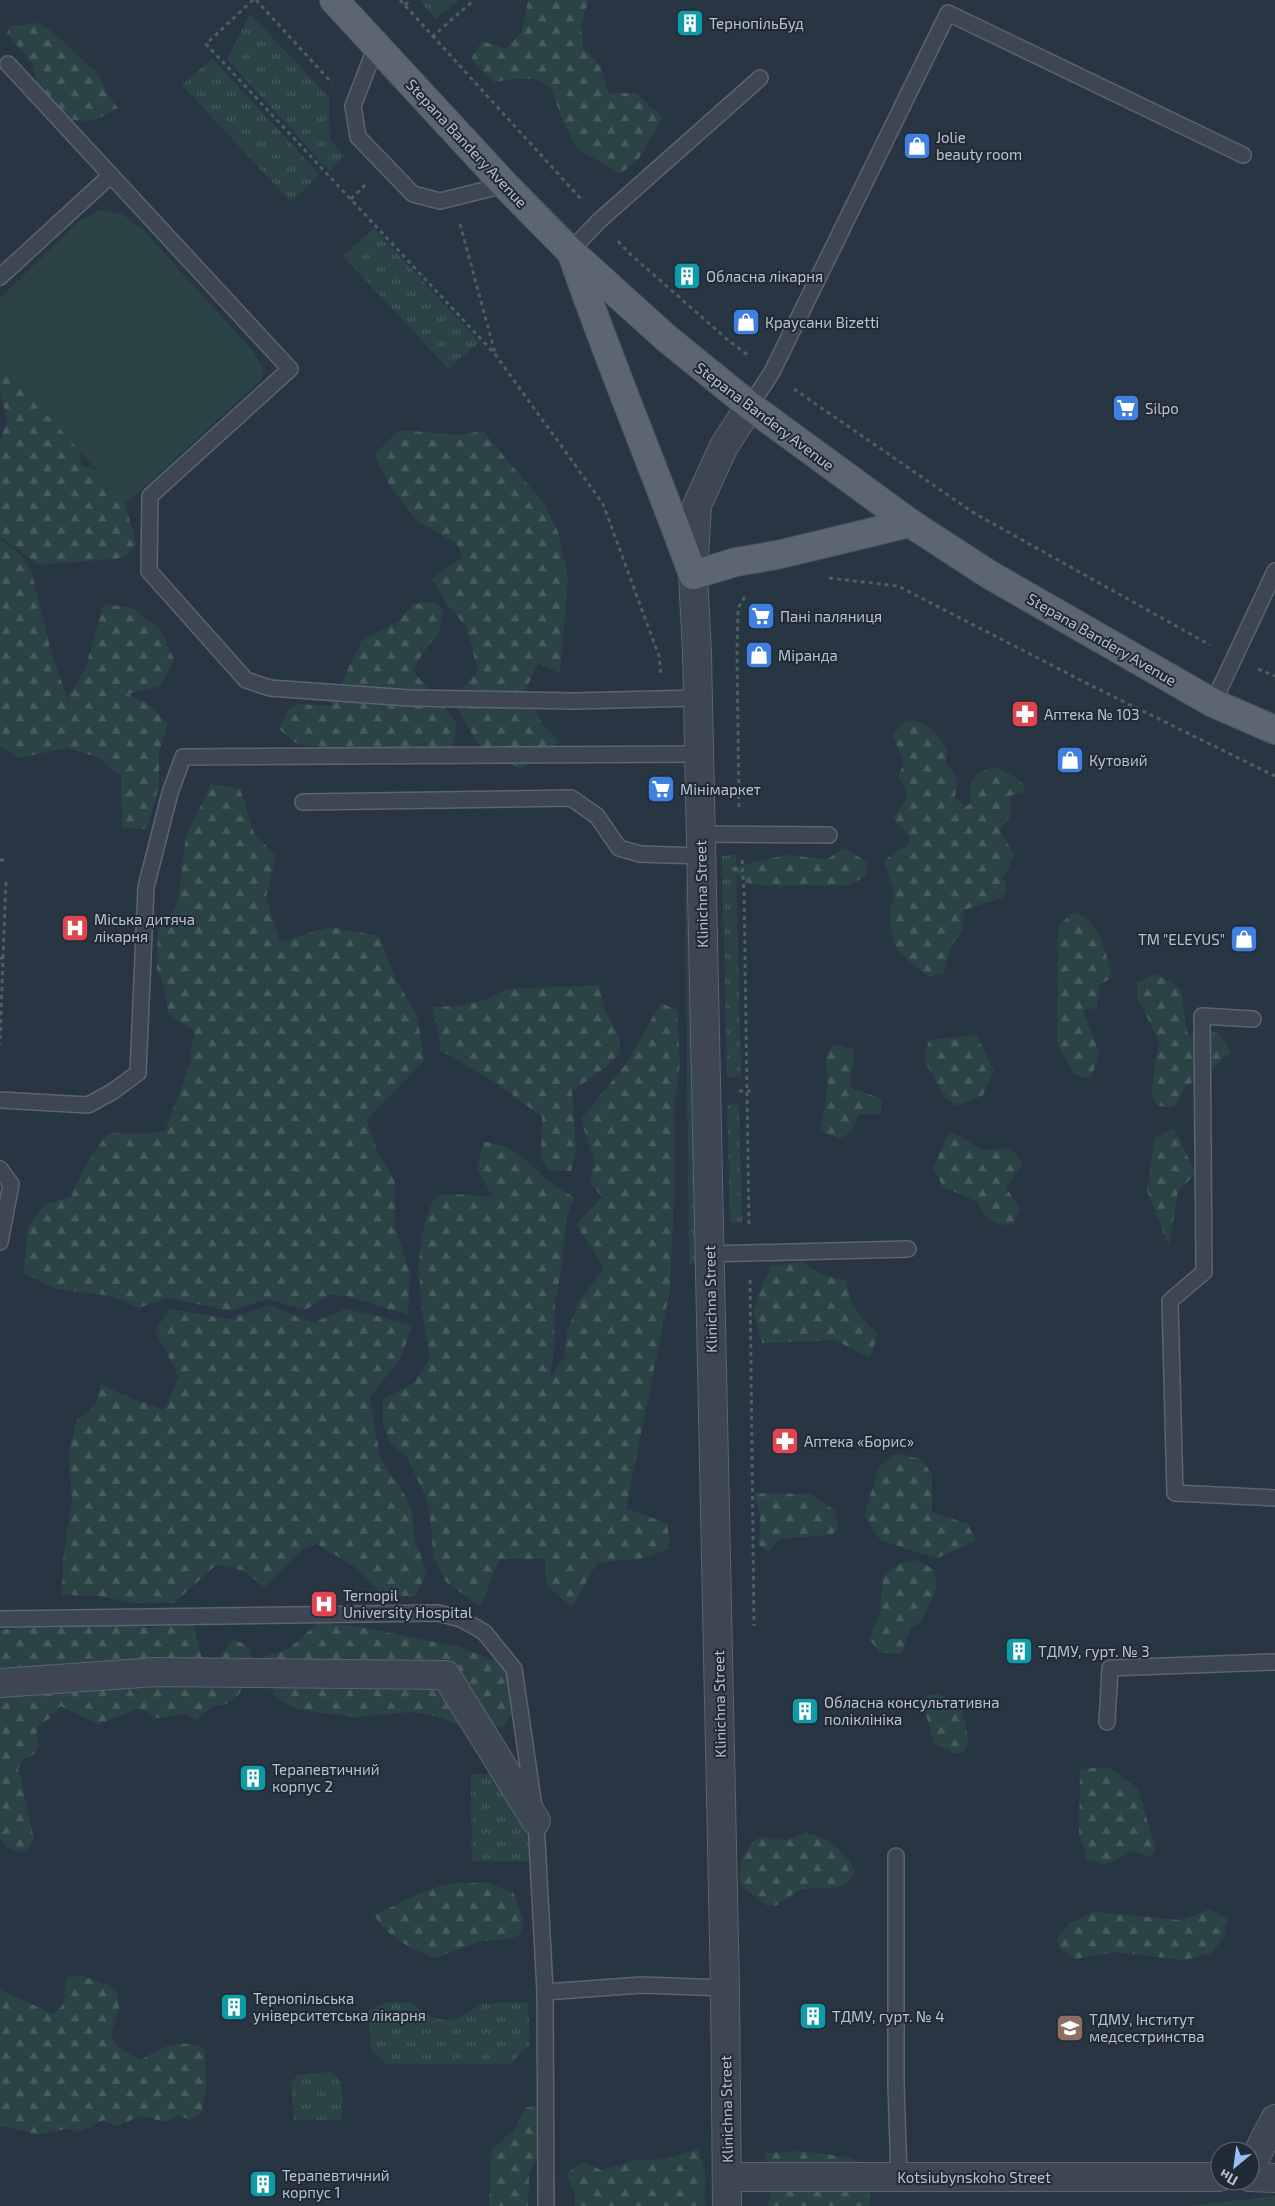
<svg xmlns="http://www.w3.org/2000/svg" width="1275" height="2206" viewBox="0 0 1275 2206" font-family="'Exo 2',sans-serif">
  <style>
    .grass { fill: url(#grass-tufts) }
    .forest { fill: url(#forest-firs) }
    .park { fill: #2b4344 }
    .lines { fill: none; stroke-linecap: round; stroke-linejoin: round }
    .lane-casing { stroke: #5b646f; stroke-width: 18 }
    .street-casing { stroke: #5b646f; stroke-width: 30 }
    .primary-casing { stroke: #49525e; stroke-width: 30 }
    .path { stroke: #4b6062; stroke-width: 3; stroke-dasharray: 4 4; stroke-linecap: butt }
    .lane { stroke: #3d4652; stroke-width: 15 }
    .street { stroke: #3d4652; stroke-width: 28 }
    .primary { stroke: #5b6672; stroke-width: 28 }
    .labels { text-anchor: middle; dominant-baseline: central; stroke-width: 4; stroke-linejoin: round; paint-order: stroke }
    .poi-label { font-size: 15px; fill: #bac2cc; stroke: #212b37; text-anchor: start }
    .street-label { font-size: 15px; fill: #bac2cc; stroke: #212b37 }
  </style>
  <defs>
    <pattern id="grass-tufts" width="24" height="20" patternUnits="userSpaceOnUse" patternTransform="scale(1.25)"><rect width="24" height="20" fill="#2b4344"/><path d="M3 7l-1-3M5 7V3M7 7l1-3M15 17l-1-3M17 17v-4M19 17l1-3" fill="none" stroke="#485c5e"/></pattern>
    <pattern id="forest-firs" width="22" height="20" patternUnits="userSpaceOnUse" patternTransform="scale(1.25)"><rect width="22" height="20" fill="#2b4344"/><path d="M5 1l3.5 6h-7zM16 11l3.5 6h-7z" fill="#485c5e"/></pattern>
  </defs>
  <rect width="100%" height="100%" fill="#283542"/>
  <!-- grass -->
  <g class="grass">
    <path d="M422 0H458L436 19 420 1Z"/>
    <path d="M250 14 329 97 330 139 344 156 329 171 227 59Z"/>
    <path d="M212 58 320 175 291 202 182 85Z"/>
    <path d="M374 228 479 342 448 369 343 256Z"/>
    <path d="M736 855 741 1077H727L722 856Z"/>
    <path d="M692 884 695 1264H689L685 885Z"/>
    <path d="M739 1104 742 1223H730L727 1105Z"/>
    <path d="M471 1774 498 1775 529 1820V1861H472Z"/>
    <path d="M387 2002H411C433 2024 457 2027 479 2004L528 2002 530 2044 511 2064H387L372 2052 368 2011Z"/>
    <path d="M330 2072C347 2081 342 2103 342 2120H294L291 2084 297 2075Z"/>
  </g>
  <!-- forest -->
  <g class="forest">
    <path d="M528 0H589L581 24 583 48 600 65 609 93H636L663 118 638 160 620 174 577 148 563 122 551 88 535 79H516L493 82 471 59 482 41 506 49 522 31Z"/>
    <path d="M38 23 54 33 100 76 106 93 118 108 96 120 86 121 67 119 51 109 37 83 32 63 7 34 9 26Z"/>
    <path d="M0 334 80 426 81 465 118 478 136 544 123 558 39 565 0 536V440L7 422 0 389Z"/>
    <path d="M399 430 458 435 483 431 546 506 558 532 568 578 560 673 538 663 526 689 542 724 560 742 521 769 481 749 452 699 478 671 466 626 449 607 432 579 462 557 457 544 416 520 390 486 374 455Z"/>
    <path d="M0 540 20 554 31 570 50 647 67 699 85 669 104 604 133 608 162 631 174 660 161 686 128 694 148 704 168 723 159 752V786L147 829 122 828 121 777 100 758 67 748 19 758 0 746Z"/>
    <path d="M435 602 443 610 440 631 425 650 413 671 457 723 452 755 363 754 296 743 280 730 287 710 297 704 330 706 362 640 400 620 413 604Z"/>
    <path d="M908 721 920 722 931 729 940 739 947 749 946 763 957 779 955 798 965 807 971 803C971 779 970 774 995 767 1005 772 1019 777 1025 787L1023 793 1009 796C1014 814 1010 815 1000 830L1014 855 1003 878 1007 891 1002 898 964 910 963 931 950 947 944 973 931 977 924 974 897 950 891 931 890 915 894 891 884 862C890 852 902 851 910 842L909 835 893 819C905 799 913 798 898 777L904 763 893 736 901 724Z"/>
    <path d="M211 784 240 789 254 833 276 856 266 897 280 942 330 927 379 936 396 980 417 1014 424 1061 367 1120 377 1151 395 1181V1226L410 1274 408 1315 347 1296 328 1295 306 1310 267 1299 230 1311 168 1298 138 1308 111 1296 56 1289 24 1273 27 1229 45 1204 71 1197C80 1173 93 1153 108 1133L143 1134 165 1131 190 1064 194 1030 168 1014 165 989 157 968 158 929 177 906 186 836Z"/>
    <path d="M845 848 867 862 866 876 849 885 768 886 746 883 730 868 786 855 827 859Z"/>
    <path d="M1074 912C1102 923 1105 951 1112 978L1100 984 1097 1008 1083 1010 1099 1052 1091 1079 1074 1074 1057 1044 1058 926Z"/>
    <path d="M1154 974 1173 982 1182 992 1187 1032 1192 1037 1205 1030 1219 1034 1231 1052 1206 1076 1185 1086 1176 1105 1170 1108 1156 1105 1151 1092 1159 1041 1137 997V983Z"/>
    <path d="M599 985 605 1010 620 1039V1053L605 1068 572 1091 576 1152 571 1171 548 1170 541 1159 542 1117 495 1082 440 1050 439 1034 432 1007 459 1006 486 1000 506 989Z"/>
    <path d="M661 1003 677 1010 680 1062 674 1112 675 1176 670 1289 626 1508 668 1524 669 1549 644 1558 597 1563 572 1607 546 1585 545 1559H500L480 1606 446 1582 433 1556 432 1533 427 1499 405 1454 390 1444 383 1423V1399L414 1383 429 1360C429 1344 424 1328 422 1311 418 1274 416 1227 437 1195L452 1194 493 1197 477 1169 484 1141 509 1148 531 1164 549 1182 575 1198 567 1215 560 1278 555 1300 554 1348 550 1379 564 1357 567 1332 578 1303 603 1269 595 1253 576 1224 602 1197 590 1182 594 1161 581 1119 626 1064Z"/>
    <path d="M976 1035 994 1071 983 1095 957 1106 945 1098 924 1059 929 1040Z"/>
    <path d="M834 1044 854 1049 850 1087 882 1099 881 1114H859L851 1132 839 1139 820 1131 828 1089 826 1057Z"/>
    <path d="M1174 1128 1196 1174 1178 1190 1169 1247 1147 1190 1155 1138Z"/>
    <path d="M955 1133C964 1138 973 1146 983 1149 1001 1155 1008 1136 1022 1165L1006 1187 1020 1210 1013 1224 1000 1225 988 1219 976 1201 943 1187 933 1168 948 1135Z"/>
    <path d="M802 1262 820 1274 847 1281C850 1306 860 1317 878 1334L870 1358 835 1340 762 1343 753 1311 770 1266Z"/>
    <path d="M269 1305 313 1323 345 1309 370 1314 412 1326 401 1358 370 1397 380 1458 402 1490 412 1511 415 1540 427 1574 414 1597 381 1593 355 1567 317 1544 303 1549 264 1588 245 1571 217 1564 174 1603H134L99 1596 62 1595 63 1559 72 1500 68 1454 77 1420 95 1406 101 1384 121 1394 164 1410 179 1377 155 1331 170 1309 228 1319Z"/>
    <path d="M895 1454 921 1459 932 1474V1512L968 1524 976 1541 937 1558 881 1541 864 1516 879 1467Z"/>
    <path d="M754 1493 811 1494 835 1511 838 1530 831 1535 780 1539 768 1552 759 1545 760 1514Z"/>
    <path d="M916 1560 934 1569 937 1588 920 1624 911 1628 901 1654 880 1653 869 1639 880 1613 883 1577 898 1564Z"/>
    <path d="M90 1622 150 1628 182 1622 193 1625 202 1657 212 1664 220 1658 232 1640C257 1644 252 1660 246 1678 243 1686 240 1696 232 1701 226 1705 220 1706 213 1706L197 1720 186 1714 156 1718 139 1708 98 1725 60 1706 49 1719 39 1724 36 1735 39 1746 33 1755 23 1759 18 1769 34 1838 28 1849 18 1853 8 1848 0 1838V1631L7 1629Z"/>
    <path d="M318 1623 356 1626 460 1647 495 1661 512 1679 517 1703 504 1726 479 1732 465 1728 440 1717 412 1712 356 1717 299 1710 274 1697 263 1657 288 1649Z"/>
    <path d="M937 1693 961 1707 969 1743 963 1753H954L935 1744 921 1699Z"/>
    <path d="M1108 1767 1138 1789 1156 1850 1150 1857 1133 1851 1105 1865 1086 1859V1851L1079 1837 1080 1769Z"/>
    <path d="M806 1833C829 1836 842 1851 855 1869L852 1878 841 1887 801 1889 777 1905 767 1906 743 1887 739 1878 741 1860 752 1842 761 1837 787 1840Z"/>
    <path d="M488 1883 513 1892 524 1921 521 1934 510 1939 482 1941 434 1958C406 1945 392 1941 374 1915 399 1905 422 1889 449 1884 461 1882 475 1883 488 1883Z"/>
    <path d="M1211 1909 1227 1919 1224 1937 1212 1953 1184 1960 1115 1952 1075 1959 1059 1948 1057 1938 1069 1923 1095 1912 1180 1920Z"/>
    <path d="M83 1976 108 1985 118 1994 119 2008 111 2036 119 2048 141 2060C164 2046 179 2037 205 2049L206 2085 202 2113 190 2120 178 2115 166 2122 141 2116 116 2126 104 2120 79 2132 65 2129 40 2135 4 2126 0 2127V1987L1 1990 53 2014 63 2005 67 1977Z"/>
    <path d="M539 2105 542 2136 537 2157 529 2174 528 2206H489L492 2149 513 2131 525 2108Z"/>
    <path d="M699 2149 706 2178 704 2195 706 2206H575V2195L567 2173 584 2162 601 2170 637 2160 666 2159Z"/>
    <path d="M800 2151 847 2157 864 2164 870 2196 869 2206H767L771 2194 765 2153Z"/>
  </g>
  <!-- park -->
  <g class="park">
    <path d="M100 210 122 214 142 229 253 351 264 369 262 379 127 503 0 363V298L79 221Z"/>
    <path d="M1275 2196V2206H1188L1194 2205Z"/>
  </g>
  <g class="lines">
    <!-- lane casing -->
    <g class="lane-casing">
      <g id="lane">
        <path d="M376 46 353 106 358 137 413 194 440 201 505 185"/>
        <path d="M8 64 290 369 150 496 149 571 246 680 270 688 410 698 574 701 697 698"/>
        <path d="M570 251 600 220 760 78"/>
        <path d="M0 277 110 176"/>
        <path d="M750 406 772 372 948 13 1243 155"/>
        <path d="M1213 703 1275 571"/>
        <path d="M303 802 571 798 597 816 619 848 640 854 700 856"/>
        <path d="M700 834 829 835"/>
        <path d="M1253 1019 1202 1016 1204 1272 1170 1301 1175 1493 1275 1498"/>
        <path d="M0 1100 88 1105 112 1092 138 1073 146 887 170 793 183 757 698 754"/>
        <path d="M0 1169 11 1184 0 1242"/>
        <path d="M709 1254 908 1249"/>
        <path d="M0 1619 438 1613 461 1619 484 1632 514 1669 536 1821 545 1992 546 2206"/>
        <path d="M1107 1722 1110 1668 1275 1662"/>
        <path d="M896 1856V2084L899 2177"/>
        <path d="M545 1992 642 1985 725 1988"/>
      </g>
    </g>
    <!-- street casing -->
    <g class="street-casing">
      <g id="street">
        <path d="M0 1683 156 1672 446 1675 536 1821"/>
        <path d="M1250 2168 1275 2119"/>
        <path d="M727 2177H1220"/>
        <path d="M1250 2177 1275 2178"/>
        <path d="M727 2206 725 1988 697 653 693 575 697 505 724 446 750 406"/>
      </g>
    </g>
    <!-- primary casing -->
    <g class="primary-casing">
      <g id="primary">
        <path d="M334 0 505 185 570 251 665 337 750 406 910 523 990 575 1213 703 1275 730"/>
        <path d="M572 254C609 362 654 467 693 575L736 562 777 555 910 523"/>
      </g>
    </g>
    <!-- path -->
    <g class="path">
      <path d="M253 0 206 44 495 354 603 504 659 656 661 673"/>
      <path d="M256 0 332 83"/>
      <path d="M400 0 581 199"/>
      <path d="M405 5 410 0"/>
      <path d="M432 37 474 0"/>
      <path d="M351 199 366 184"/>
      <path d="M460 224 495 353"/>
      <path d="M618 241 629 253 729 341 749 356"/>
      <path d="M794 389 974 513 1210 645"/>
      <path d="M829 578 898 586 1096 688 1275 776"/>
      <path d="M1258 669 1275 676"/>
      <path d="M739 807 737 653 738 608 746 595"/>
      <path d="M0 860H6"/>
      <path d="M742 860 744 890 749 1226"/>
      <path d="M0 958H3L0 1044"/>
      <path d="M3 958 6 882"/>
      <path d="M739 1091H754"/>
      <path d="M750 1280 754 1626"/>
    </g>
    <!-- lane -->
    <use href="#lane" class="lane"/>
    <!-- street -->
    <use href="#street" class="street"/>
    <!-- primary -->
    <use href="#primary" class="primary"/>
  </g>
  <!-- icons -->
  <defs>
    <g id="building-square" transform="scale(1.4375)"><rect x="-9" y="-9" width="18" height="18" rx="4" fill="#0f9aa8" stroke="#212b37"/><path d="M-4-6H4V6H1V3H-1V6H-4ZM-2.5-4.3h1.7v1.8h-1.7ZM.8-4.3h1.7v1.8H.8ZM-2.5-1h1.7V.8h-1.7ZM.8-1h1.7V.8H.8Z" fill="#fff"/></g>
    <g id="shop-square" transform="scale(1.4375)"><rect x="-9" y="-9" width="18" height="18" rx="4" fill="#3f7fe0" stroke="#212b37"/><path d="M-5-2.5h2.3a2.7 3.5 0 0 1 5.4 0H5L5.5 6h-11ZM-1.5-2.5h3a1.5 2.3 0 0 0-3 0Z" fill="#fff"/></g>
    <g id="supermarket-square" transform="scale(1.4375)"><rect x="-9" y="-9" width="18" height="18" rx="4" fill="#3f7fe0" stroke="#212b37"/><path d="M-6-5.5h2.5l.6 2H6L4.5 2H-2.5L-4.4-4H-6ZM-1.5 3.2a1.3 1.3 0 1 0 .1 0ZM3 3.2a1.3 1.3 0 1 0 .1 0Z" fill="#fff"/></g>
    <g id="pharmacy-square" transform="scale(1.4375)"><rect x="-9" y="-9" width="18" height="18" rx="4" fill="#e0444e" stroke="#212b37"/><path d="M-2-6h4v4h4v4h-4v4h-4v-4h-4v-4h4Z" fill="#fff"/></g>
    <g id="hospital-square" transform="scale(1.4375)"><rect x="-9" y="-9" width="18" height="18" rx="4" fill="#e0444e" stroke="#212b37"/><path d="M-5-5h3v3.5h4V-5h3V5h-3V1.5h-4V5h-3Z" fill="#fff"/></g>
    <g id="university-square" transform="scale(1.4375)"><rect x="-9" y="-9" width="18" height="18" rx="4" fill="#8d6e63" stroke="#212b37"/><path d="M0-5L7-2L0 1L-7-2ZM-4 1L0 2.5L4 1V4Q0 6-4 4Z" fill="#fff"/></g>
  </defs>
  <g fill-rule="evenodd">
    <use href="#building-square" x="690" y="23"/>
    <use href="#shop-square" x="917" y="146"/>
    <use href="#building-square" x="687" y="276"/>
    <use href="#shop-square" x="746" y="322"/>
    <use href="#supermarket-square" x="1126" y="408"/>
    <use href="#supermarket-square" x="761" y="616"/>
    <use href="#shop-square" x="759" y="655"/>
    <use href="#pharmacy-square" x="1025" y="714"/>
    <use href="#shop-square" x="1070" y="760"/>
    <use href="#supermarket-square" x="661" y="789"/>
    <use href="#hospital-square" x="75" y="928"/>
    <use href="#shop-square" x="1244" y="939"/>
    <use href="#pharmacy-square" x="785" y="1441"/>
    <use href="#hospital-square" x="324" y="1604"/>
    <use href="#building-square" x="1019" y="1651"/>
    <use href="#building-square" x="805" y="1711"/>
    <use href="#building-square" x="253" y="1778"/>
    <use href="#building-square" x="234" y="2007"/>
    <use href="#building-square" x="813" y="2016"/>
    <use href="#university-square" x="1070" y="2028"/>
    <use href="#building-square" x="263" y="2184"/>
  </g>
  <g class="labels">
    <!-- poi labels -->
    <g class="poi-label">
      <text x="709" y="23">ТернопільБуд</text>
      <text x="936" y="137">Jolie<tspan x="936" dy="17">beauty room</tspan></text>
      <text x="706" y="276">Обласна лікарня</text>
      <text x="765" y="322">Краусани Bizetti</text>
      <text x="1145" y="408">Silpo</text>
      <text x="780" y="616">Пані паляниця</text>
      <text x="778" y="655">Міранда</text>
      <text x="1044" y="714">Аптека № 103</text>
      <text x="1089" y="760">Кутовий</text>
      <text x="680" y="789">Мінімаркет</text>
      <text x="94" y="919">Міська дитяча<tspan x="94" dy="17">лікарня</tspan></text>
      <text x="1225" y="939" text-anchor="end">ТМ "ELEYUS"</text>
      <text x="804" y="1441">Аптека «Борис»</text>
      <text x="343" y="1595">Ternopil<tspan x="343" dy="17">University Hospital</tspan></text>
      <text x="1038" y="1651">ТДМУ, гурт. № 3</text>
      <text x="824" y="1702">Обласна консультативна<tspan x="824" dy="17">поліклініка</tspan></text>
      <text x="272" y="1769">Терапевтичний<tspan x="272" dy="17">корпус 2</tspan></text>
      <text x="253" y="1998">Тернопільська<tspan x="253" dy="17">університетська лікарня</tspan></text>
      <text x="832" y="2016">ТДМУ, гурт. № 4</text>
      <text x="1089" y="2019">ТДМУ, Iнститут<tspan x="1089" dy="17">медсестринства</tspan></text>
      <text x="282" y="2175">Терапевтичний<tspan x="282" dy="17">корпус 1</tspan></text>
    </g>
    <!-- street labels -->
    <g class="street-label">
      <text transform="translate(467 143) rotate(47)">Stepana Bandery Avenue</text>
      <text transform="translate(765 416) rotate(37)">Stepana Bandery Avenue</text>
      <text transform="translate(1102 639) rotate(30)">Stepana Bandery Avenue</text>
      <text transform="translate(701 894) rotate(-91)">Klinichna Street</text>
      <text transform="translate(710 1299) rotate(-91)">Klinichna Street</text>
      <text transform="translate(719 1704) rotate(-91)">Klinichna Street</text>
      <text transform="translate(726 2109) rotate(-91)">Klinichna Street</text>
      <text x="974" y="2177">Kotsiubynskoho Street</text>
    </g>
  </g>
  <!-- north arrow -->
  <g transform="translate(1235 2166) rotate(209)"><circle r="24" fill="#212b37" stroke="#5e6773"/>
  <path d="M0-4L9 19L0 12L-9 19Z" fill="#97bff4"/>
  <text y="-8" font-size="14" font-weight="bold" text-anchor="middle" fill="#bac2cc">Пн</text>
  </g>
</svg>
